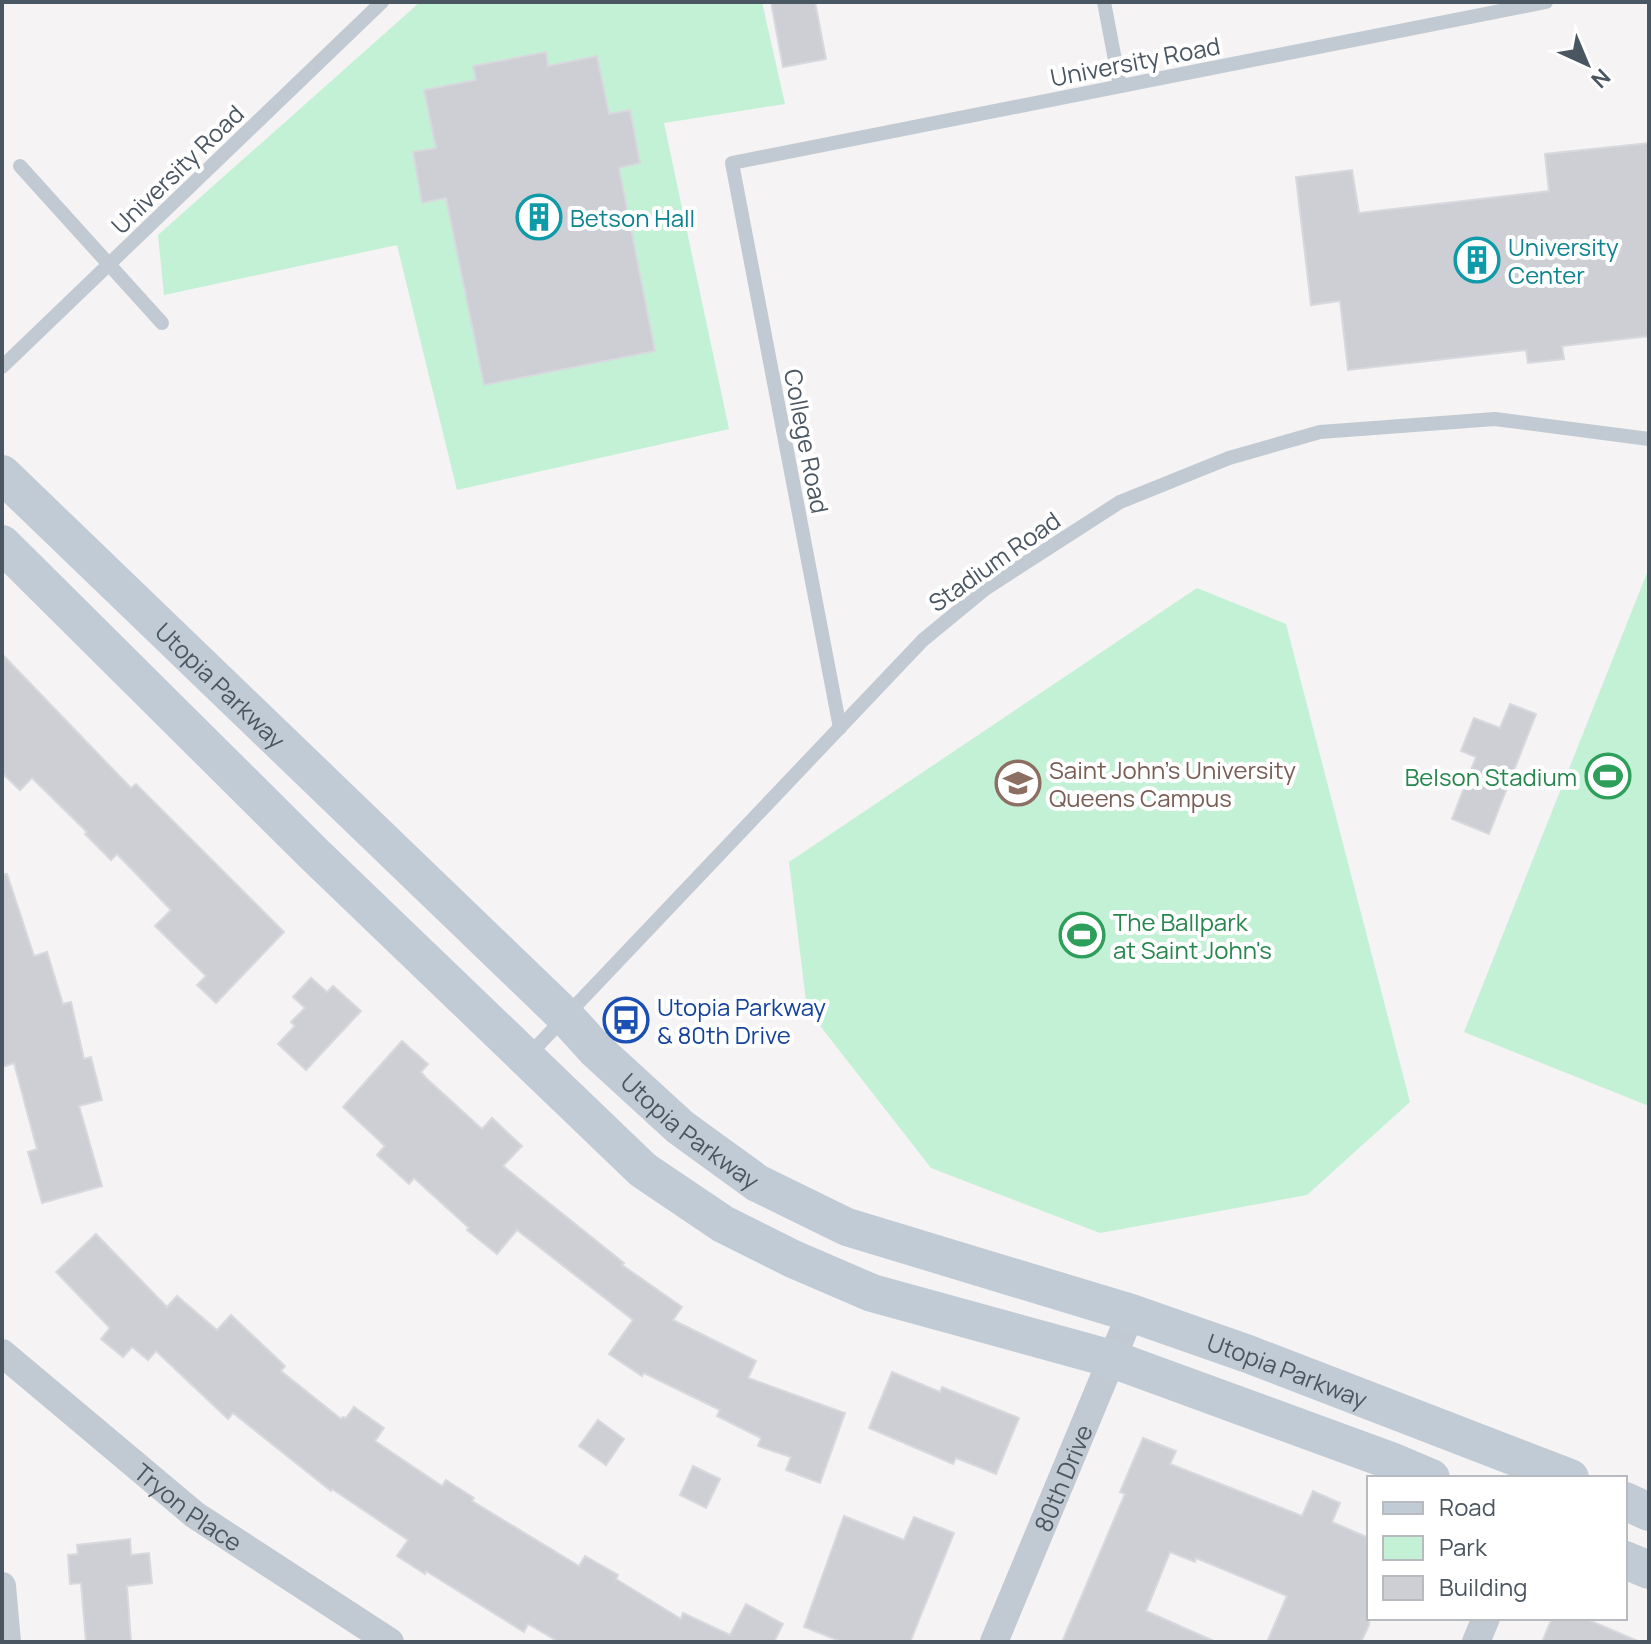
<svg xmlns="http://www.w3.org/2000/svg" width="1651" height="1644" viewBox="0 0 1651 1644" font-family="Manrope,sans-serif">
  <style>
    .green { fill: #c3f1d5 }
    .building { fill: #cdcfd5; stroke: #d7d9de; stroke-width: 2 }
    .lines { fill: none; stroke-linecap: round; stroke-linejoin: round }
    .service { stroke: #c1cad2; stroke-width: 14 }
    .minor { stroke: #c1cad2; stroke-width: 28 }
    .secondary { stroke: #c1cbd6; stroke-width: 38 }
    .labels { text-anchor: middle; dominant-baseline: central; stroke-width: 8; stroke-linejoin: round; paint-order: stroke }
    .street-label { font-size: 24px; fill: #4a5661; stroke: #fff }
    .culture-label { font-size: 24px; fill: #0d838f; stroke: #fff; text-anchor: start }
    .education-label { font-size: 24px; fill: #785e54; stroke: #fff; text-anchor: start }
    .leisure-label { font-size: 24px; fill: #27864d; stroke: #fff; text-anchor: end }
    .transit-label { font-size: 24px; fill: #164399; stroke: #fff; text-anchor: start }
  </style>
  <rect width="100%" height="100%" fill="#f5f3f3"/>
  <!-- green -->
  <g class="green">
    <path d="M420 2H762L785 104 664 123 729 429 457 490 397 245 164 295 158 235Z"/>
    <path d="M1649 568V1106L1464 1032Z"/>
    <path d="M1197 588 1286 624 1410 1102 1307 1195 1100 1233 931 1168 807 1009 789 862Z"/>
  </g>
  <!-- building -->
  <g class="building">
    <path d="M771 2H815L826 59 783 67Z"/>
    <path d="M546 52 548 66 597 56 609 114 630 110 640 163 619 168 655 351 484 385 446 198 422 203 413 152 436 148 424 90 476 80 473 66Z"/>
    <path d="M1649 143V336L1562 346 1564 359 1528 363 1526 350 1348 370 1340 301 1311 305 1296 177 1352 170 1359 213 1549 191 1545 154Z"/>
    <path d="M2 654 131 788 136 784 284 932 216 1003 197 985 206 976 155 926 171 910 117 854 111 860 85 834 87 832 32 778 20 790 2 773Z"/>
    <path d="M1510 704 1536 714 1489 834 1452 819 1476 757 1461 751 1474 718 1500 728Z"/>
    <path d="M2 874H7L34 956 47 952 63 1004 71 1002 84 1059 91 1057 102 1100 79 1106 102 1186 42 1203 28 1152 37 1149 14 1063 2 1067Z"/>
    <path d="M311 978 327 992 333 986 361 1011 306 1070 278 1044 295 1026 291 1022 305 1008 293 997Z"/>
    <path d="M402 1041 428 1064 421 1072 426 1078 482 1129 492 1118 522 1146 503 1166 624 1263 622 1265 682 1307 673 1320 756 1361 748 1378 845 1413 820 1483 786 1470 791 1457 758 1446 761 1438 717 1416 720 1410 644 1373 642 1376 609 1354 633 1320 517 1230 497 1254 467 1230 469 1228 414 1178 409 1184 377 1155 385 1146 343 1107Z"/>
    <path d="M96 1234 167 1307 177 1296 217 1330 231 1315 285 1366 281 1371 341 1419 343 1417 346 1418 354 1407 384 1428 375 1441 442 1486 446 1480 474 1498 472 1501 579 1566 585 1556 618 1575 616 1579 681 1619 683 1613 730 1635 746 1604 783 1624 774 1642H559L528 1624 524 1632 426 1571 425 1574 397 1556 408 1540 332 1489 331 1491 233 1413 228 1419 156 1351 148 1360 132 1347 123 1357 101 1339 110 1328 56 1272Z"/>
    <path d="M892 1372 940 1392 942 1387 1019 1418 996 1474 956 1458 953 1464 869 1428Z"/>
    <path d="M598 1420 624 1439 606 1465 579 1446Z"/>
    <path d="M1143 1438 1176 1451 1170 1464 1302 1516 1313 1491 1340 1503 1332 1522 1369 1538V1625L1361 1642H1267L1287 1596 1196 1558 1195 1562 1170 1552 1146 1611 1216 1642H1062L1125 1494 1120 1492Z"/>
    <path d="M693 1466 720 1479 706 1508 680 1495Z"/>
    <path d="M844 1516 904 1540 914 1517 954 1533 910 1642H842L804 1627Z"/>
    <path d="M130 1539 131 1555 149 1553 152 1583 127 1586 131 1642H86L81 1583 70 1584 68 1555 78 1554 77 1545Z"/>
    <path d="M1552 1618H1584L1640 1642H1542Z"/>
  </g>
  <g class="lines">
    <!-- service -->
    <g class="service">
      <path d="M1104 2 1120 86"/>
      <path d="M20 166 162 323"/>
      <path d="M2 367 382 2"/>
      <path d="M840 728 732 163 1546 2"/>
      <path d="M526 1058 923 640 985 589 1120 502 1229 458 1320 432 1495 419 1649 439"/>
    </g>
    <!-- minor -->
    <g class="minor">
      <path id="s1" d="M2 1353 195 1515 390 1642"/>
      <path d="M2 1586 7 1642"/>
      <path id="s2" d="M994 1642 1131 1313"/>
      <path d="M1476 1642 1486 1618"/>
    </g>
    <!-- secondary -->
    <g class="secondary">
      <path id="s3" d="M2 474 566 1017 596 1050 680 1127 757 1183 847 1227 1131 1313 1248 1354 1570 1478"/>
      <path d="M2 544 313 853 643 1170 723 1224 793 1259 872 1293 1112 1359 1391 1461 1431 1478"/>
      <path d="M1625 1501 1649 1512"/>
      <path d="M1625 1560 1649 1570"/>
    </g>
  </g>
  <!-- icons -->
  <defs>
    <g id="building-ring" transform="scale(2.3)"><circle r="9.5" fill="#fff" stroke="#0f9aa8" stroke-width="1.5"/><path d="M-4-6H4V6H1V3H-1V6H-4ZM-2.5-4.3h1.7v1.8h-1.7ZM.8-4.3h1.7v1.8H.8ZM-2.5-1h1.7V.8h-1.7ZM.8-1h1.7V.8H.8Z" fill="#0f9aa8"/></g>
    <g id="stadium-ring" transform="scale(2.3)"><circle r="9.5" fill="#fff" stroke="#2e9e5b" stroke-width="1.5"/><path d="M0-5a6.5 5 0 1 0 0 10a6.5 5 0 1 0 0-10ZM-3.5-1.8h7v3.6h-7Z" fill="#2e9e5b"/></g>
    <g id="university-ring" transform="scale(2.3)"><circle r="9.5" fill="#fff" stroke="#8d6e63" stroke-width="1.5"/><path d="M0-5L7-2L0 1L-7-2ZM-4 1L0 2.5L4 1V4Q0 6-4 4Z" fill="#8d6e63"/></g>
    <g id="bus-ring" transform="scale(2.3)"><circle r="9.5" fill="#fff" stroke="#1a4fb4" stroke-width="1.5"/><path d="M-5-6H5V4H4V6H2V4H-2V6H-4V4H-5ZM-3.5-4V0h7V-4ZM-3.5 1.2v1.5H-2V1.2ZM2 1.2v1.5H3.5V1.2Z" fill="#1a4fb4"/></g>
  </defs>
  <g fill-rule="evenodd">
    <use href="#building-ring" x="539" y="217"/>
    <use href="#building-ring" x="1477" y="260"/>
    <use href="#stadium-ring" x="1608" y="776"/>
    <use href="#university-ring" x="1018" y="783"/>
    <use href="#stadium-ring" x="1082" y="935"/>
    <use href="#bus-ring" x="626" y="1020"/>
  </g>
  <g class="labels">
    <!-- street labels -->
    <g class="street-label">
      <text transform="translate(1135 61) rotate(-11)">University Road</text>
      <text transform="translate(177 169) rotate(-44)">University Road</text>
      <text transform="translate(807 441) rotate(79)">College Road</text>
      <text transform="translate(994 561) rotate(-35)">Stadium Road</text>
      <text stroke="none"><textPath href="#s3" startOffset="304">Utopia Parkway</textPath></text>
      <text stroke="none"><textPath href="#s3" startOffset="952">Utopia Parkway</textPath></text>
      <text stroke="none"><textPath href="#s3" startOffset="1600">Utopia Parkway</textPath></text>
      <text stroke="none"><textPath href="#s2" startOffset="178">80th Drive</textPath></text>
      <text stroke="none"><textPath href="#s1" startOffset="242">Tryon Place</textPath></text>
    </g>
    <!-- culture labels -->
    <g class="culture-label">
      <text x="570" y="217">Betson Hall</text>
      <text x="1508" y="246">University<tspan x="1508" dy="28">Center</tspan></text>
    </g>
    <!-- education labels -->
    <g class="education-label">
      <text x="1049" y="769">Saint John's University<tspan x="1049" dy="28">Queens Campus</tspan></text>
    </g>
    <!-- leisure labels -->
    <g class="leisure-label">
      <text x="1577" y="776">Belson Stadium</text>
      <text x="1113" y="921" text-anchor="start">The Ballpark<tspan x="1113" dy="28">at Saint John's</tspan></text>
    </g>
    <!-- transit labels -->
    <g class="transit-label">
      <text x="657" y="1006">Utopia Parkway<tspan x="657" dy="28">&amp; 80th Drive</tspan></text>
    </g>
  </g>
  <!-- border -->
  <rect width="1651" height="1644" fill="none" stroke="#4a5661" stroke-width="8"/>
  <!-- legend -->
  <rect x="1367" y="1476" width="260" height="144" fill="#ffffff" stroke="#b7bbc0" stroke-width="2"/>
  <rect x="1383" y="1502" width="40" height="12" fill="#c1cbd6" stroke="#b7bbc0" stroke-width="2"/>
  <text x="1439" y="1516" font-size="24" fill="#4a5661">Road</text>
  <rect x="1383" y="1536" width="40" height="24" fill="#c3f1d5" stroke="#b7bbc0" stroke-width="2"/>
  <text x="1439" y="1556" font-size="24" fill="#4a5661">Park</text>
  <rect x="1383" y="1576" width="40" height="24" fill="#cdcfd5" stroke="#b7bbc0" stroke-width="2"/>
  <text x="1439" y="1596" font-size="24" fill="#4a5661">Building</text>
  <!-- north arrow -->
  <g transform="translate(1587 64) rotate(136)" stroke="#ffffff" stroke-width="6" paint-order="stroke">
  <path d="M0-6L14 30L0 20L-14 30Z" fill="#4a5661"/>
  <text y="-12" font-size="22" font-weight="bold" text-anchor="middle" fill="#4a5661">N</text>
  </g>
</svg>
